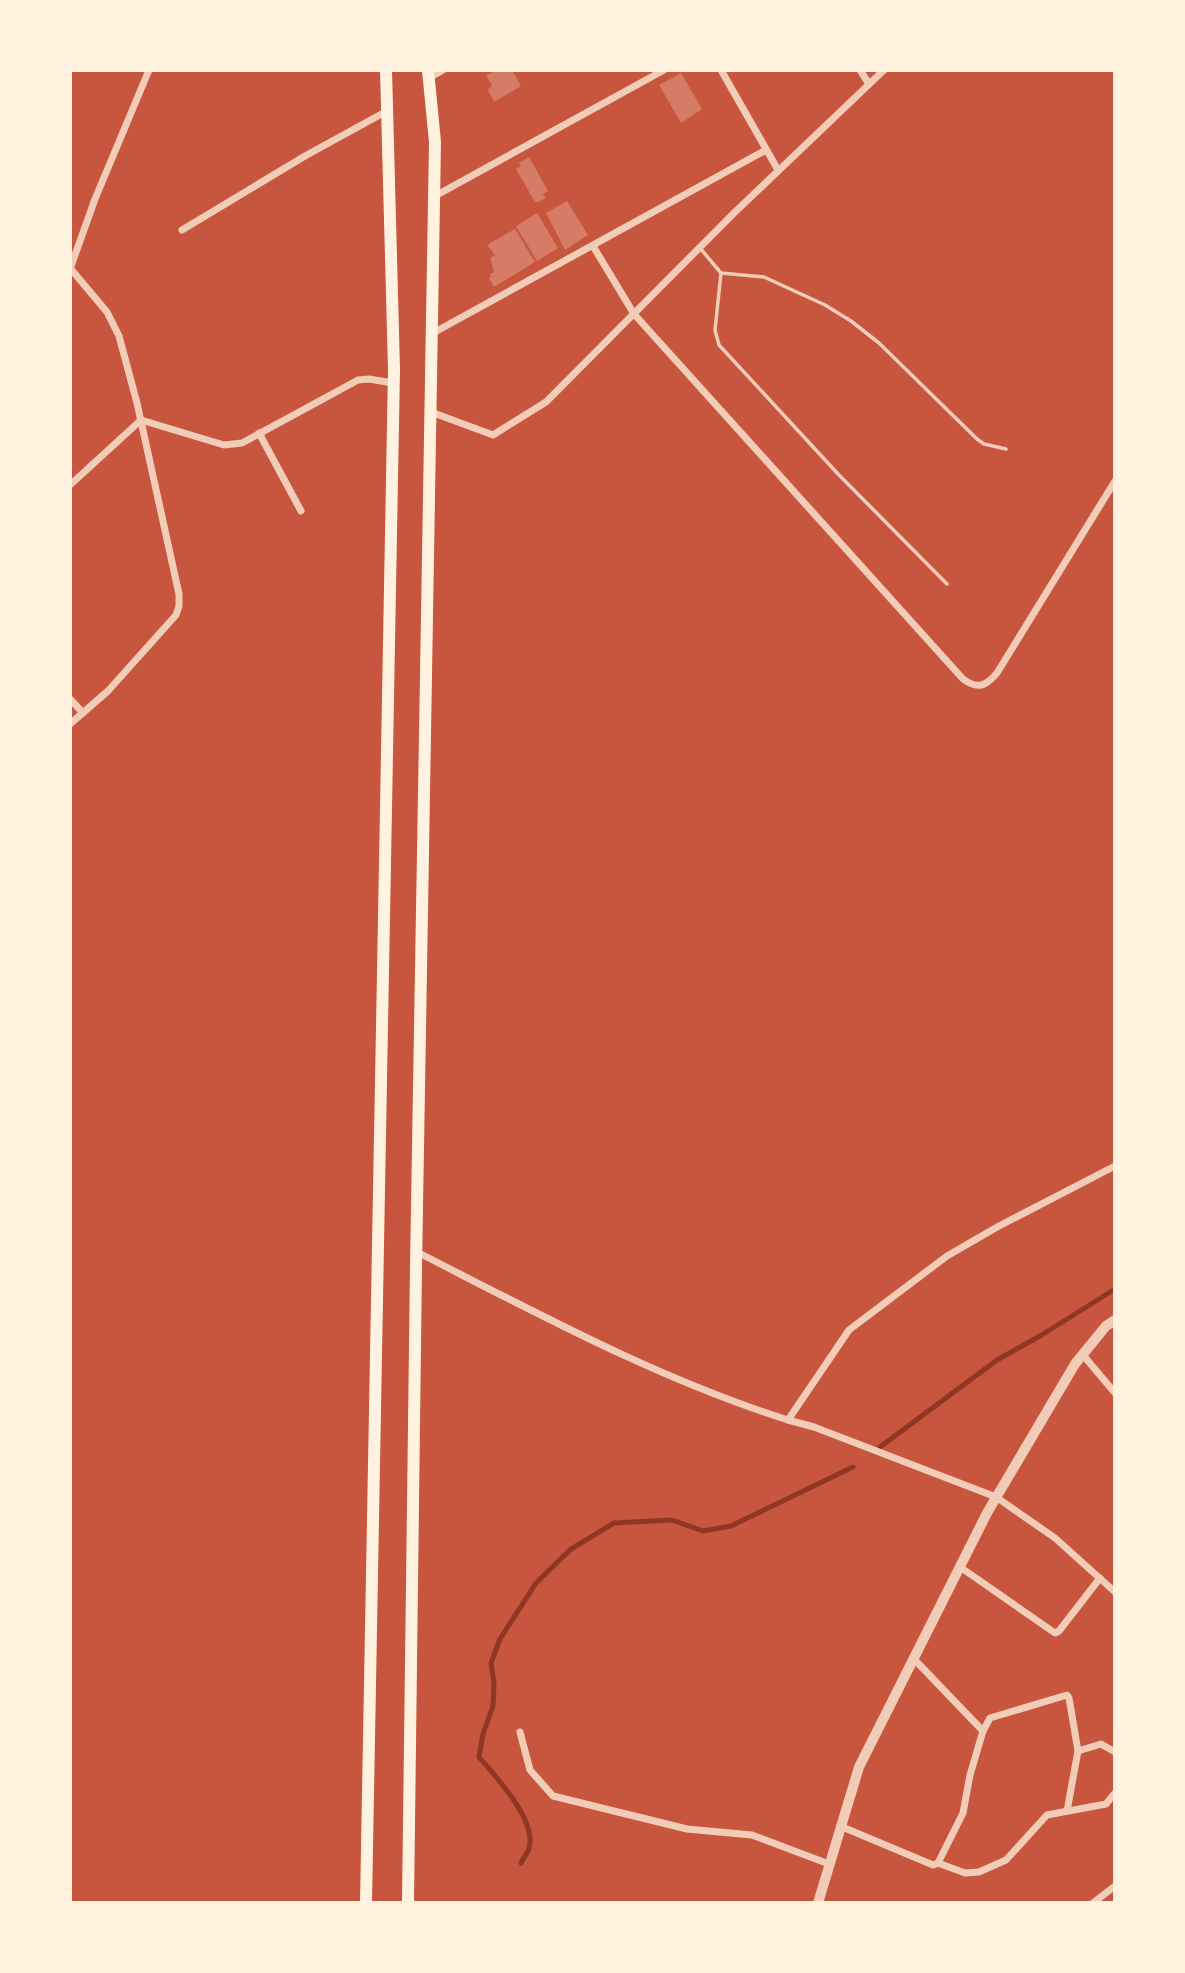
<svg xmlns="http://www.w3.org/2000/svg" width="1185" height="1973" viewBox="0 0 1185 1973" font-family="Helvetica,sans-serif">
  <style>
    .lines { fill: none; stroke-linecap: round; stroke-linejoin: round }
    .stream { stroke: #8f3625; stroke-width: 5 }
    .building { fill: #d67c66 }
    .service { stroke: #f1ccb7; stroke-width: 3.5 }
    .minor { stroke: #f1ccb7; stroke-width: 7 }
    .tertiary { stroke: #f1ccb7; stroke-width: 10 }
    .trunk { stroke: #fff3e0; stroke-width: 12 }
  </style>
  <rect width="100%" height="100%" fill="#c8553d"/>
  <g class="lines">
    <!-- stream -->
    <g class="stream">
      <path d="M880 1447 997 1360 1040 1336 1115 1289"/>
      <path d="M521 1863C523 1858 528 1853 529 1848 537 1820 496 1777 479 1757L483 1734 493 1706 494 1683 491 1663 500 1639 536 1583 571 1549 614 1523 672 1520 703 1531 731 1526 853 1467"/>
    </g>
  </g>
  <!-- building -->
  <g class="building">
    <path d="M492 70H512L521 86 494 102 488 90 492 85 486 76 493 72Z"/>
    <path d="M681 73 702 109 681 123 659 85Z"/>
    <path d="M529 157 548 191 543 194 546 198 538 202H535L516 169 521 166 519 163Z"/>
    <path d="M567 201 588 235 565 250 546 213Z"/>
    <path d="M537 213 558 248 537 261 516 226Z"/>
    <path d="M515 229 535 262 494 287 489 278 491 277 490 274 494 272 490 258 495 255 487 245Z"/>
  </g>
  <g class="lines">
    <!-- service -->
    <g class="service">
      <path d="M700 248 721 273 764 277 825 305 851 321 879 343 977 439 984 444 1006 449"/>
      <path d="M721 273 715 330 719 345 839 475 947 584"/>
    </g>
    <!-- minor -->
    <g class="minor">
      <path d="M721 70 778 170"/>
      <path d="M860 70 869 84"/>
      <path d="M429 78 443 70"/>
      <path d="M435 196 664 70"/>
      <path d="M182 230 305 156 387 111"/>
      <path d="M593 246 634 314 963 679C978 690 986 686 997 673L1115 481"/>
      <path d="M70 268 107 312 119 336 137 403 179 594V606L176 615 108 691 70 724"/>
      <path d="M70 269 95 199 149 70"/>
      <path d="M433 333 766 150"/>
      <path d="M431 412 493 435 546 402 734 213 884 70"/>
      <path d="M259 433 301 511"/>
      <path d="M70 485 141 420 224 445 242 443 358 380 369 379 393 383"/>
      <path d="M70 699 83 713"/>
      <path d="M417 1252C537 1313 658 1379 788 1420L849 1330 947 1256 999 1226 1115 1166"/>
      <path d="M1083 1355 1115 1393"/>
      <path d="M788 1420 814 1427 996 1497 1055 1538 1115 1592"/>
      <path d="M960 1567 1055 1633 1059 1631 1100 1578"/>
      <path d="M914 1659 983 1731"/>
      <path d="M520 1732 530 1770 553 1796 687 1829 752 1835 829 1864"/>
      <path d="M1078 1751 1101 1744 1115 1752"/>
      <path d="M840 1826 933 1865 938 1863 963 1813 970 1775 983 1731 990 1718 1067 1695 1069 1698 1078 1751 1067 1811"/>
      <path d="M938 1863 965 1873 979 1872 1006 1860 1047 1815 1106 1804 1115 1793"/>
      <path d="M1093 1903 1115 1886"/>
    </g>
    <!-- tertiary -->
    <path class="tertiary" d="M818 1903 859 1767 987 1513 1075 1364 1106 1326 1115 1320"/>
    <!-- trunk -->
    <g class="trunk">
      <path d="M366 1903 394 369 386 70"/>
      <path d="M408 1903 416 1266 435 142 428 70"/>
    </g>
  </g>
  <!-- border -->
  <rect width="1185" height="1973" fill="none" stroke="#fff3e0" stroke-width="144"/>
</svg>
